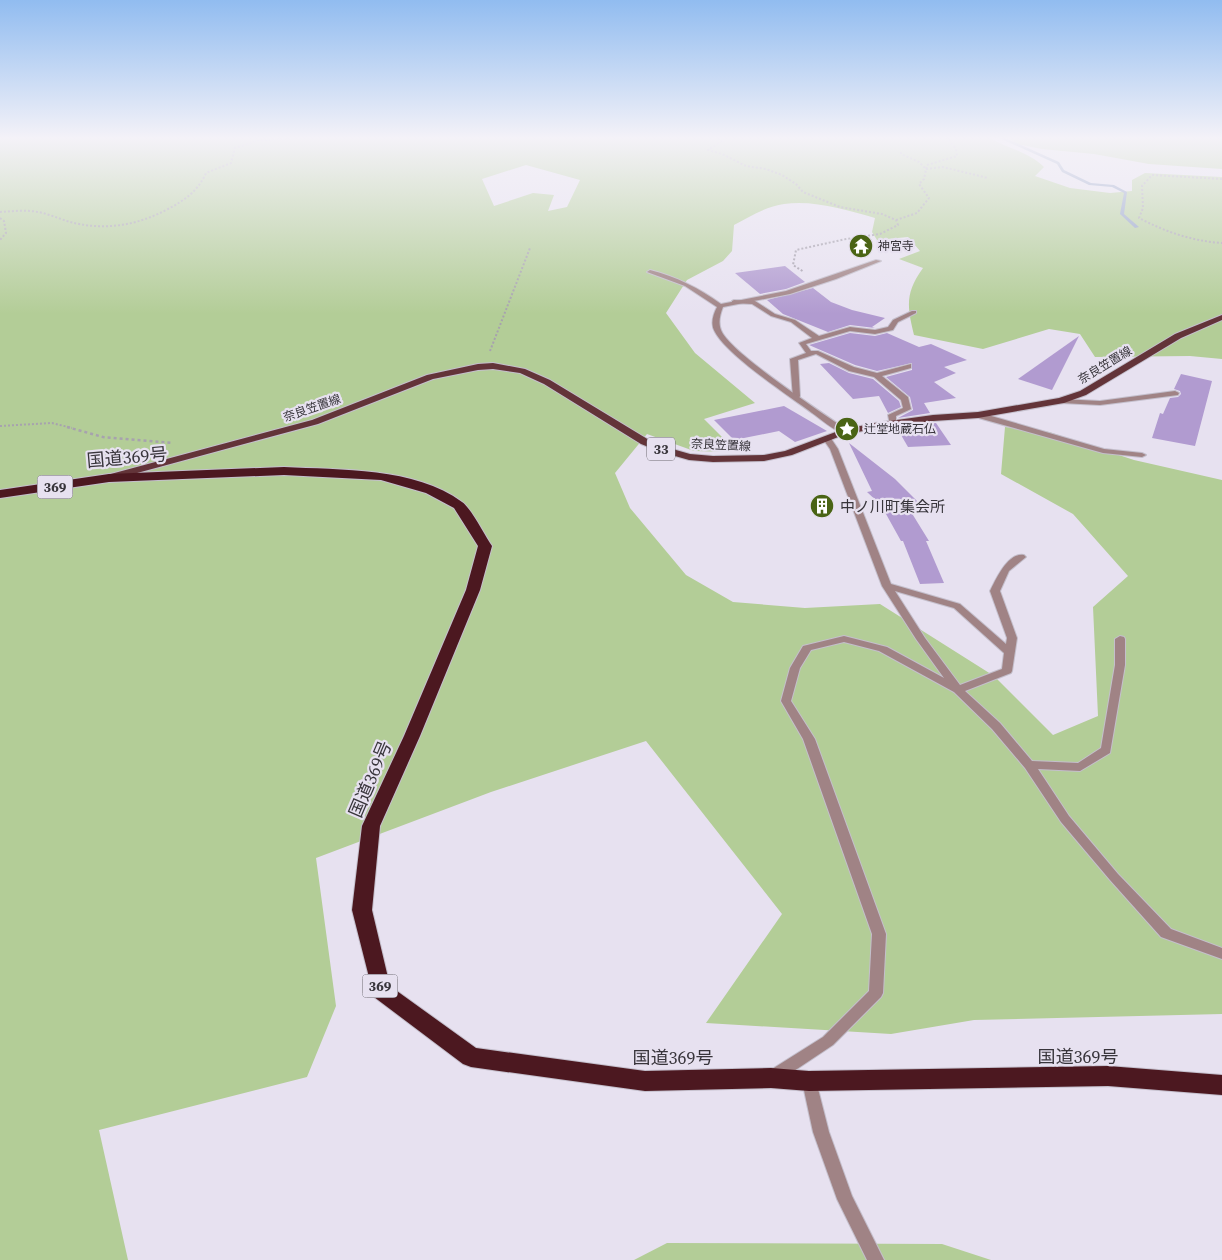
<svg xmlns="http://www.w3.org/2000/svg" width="1222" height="1260" viewBox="0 0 1222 1260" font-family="'Source Serif 4','Noto Sans JP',serif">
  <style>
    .green { fill: #b3cd97; fill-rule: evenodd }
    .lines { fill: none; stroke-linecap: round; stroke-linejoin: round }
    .stream { fill: #8b9bc2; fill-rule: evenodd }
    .building { fill: #b19bd0 }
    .lane-casing { stroke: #c4bfcc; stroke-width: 2 }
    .street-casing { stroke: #c4bfcc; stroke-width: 2 }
    .primary-casing { stroke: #c4bfcc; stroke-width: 2 }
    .highway-casing { stroke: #c4bfcc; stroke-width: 2 }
    .path-far1 { stroke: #a7a2ae; stroke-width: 2; stroke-dasharray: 2 2; stroke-linecap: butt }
    .path { stroke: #a7a2ae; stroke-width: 2.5; stroke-dasharray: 3 3; stroke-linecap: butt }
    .lane { fill: #a08385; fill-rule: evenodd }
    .street { fill: #a08385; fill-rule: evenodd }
    .primary { fill: #633439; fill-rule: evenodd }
    .highway { fill: #4c1820; fill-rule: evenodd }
    .labels { text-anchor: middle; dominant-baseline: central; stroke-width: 4.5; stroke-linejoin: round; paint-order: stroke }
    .far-poi-label { font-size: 12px; fill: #38353b; stroke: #e7e1f0; text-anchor: start }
    .far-street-label { font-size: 12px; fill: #38353b; stroke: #e7e1f0 }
    .shield { fill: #e7e1f0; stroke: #6c6971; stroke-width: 1 }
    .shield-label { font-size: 14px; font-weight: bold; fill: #38353b }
    .poi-label { font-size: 15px; fill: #38353b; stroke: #e7e1f0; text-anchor: start }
    .near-street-label { font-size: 18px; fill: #38353b; stroke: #e7e1f0 }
  </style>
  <rect width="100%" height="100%" fill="#e7e1f0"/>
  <!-- green -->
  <g class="green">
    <path d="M0 137H989C1007 149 1028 151 1044 167L1035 176 1070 188 1110 193 1132 191V180L1145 173 1222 177V359L1190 356 1095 357 1080 334 1049 329 983 349 914 335C907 306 905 293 923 268L899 259 920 251 908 237 877 240 872 232 875 218C846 210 815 200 784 204 767 206 749 217 734 225L732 251 723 261 687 280 666 313 695 353 755 403 704 419 737 452 694 451 647 434 615 473 630 508 686 575 733 602 805 608 880 604 994 676 1053 735 1098 716 1093 607 1128 576 1073 514 1001 474 1005 427 1049 432 1134 460 1222 480V1014L974 1020 891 1034 706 1023 782 914 646 741 491 792 316 858 336 1006 307 1077 99 1130 128 1260H0ZM526 165 580 180 567 207 548 211 554 195 533 193 494 206 482 179Z"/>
    <path d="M1007 137H1222V169L1149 164 1094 154 1042 149 1017 144Z"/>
    <path d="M667 1243 942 1244 991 1260H634Z"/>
  </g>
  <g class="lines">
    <!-- stream -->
    <path class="stream" d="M997 137H1003L1059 162 1064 170 1091 183 1114 185 1127 192 1124 214 1139 227 1135 228 1120 214 1124 193 1112 187 1089 185 1062 172 1057 164Z"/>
  </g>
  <!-- building -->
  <g class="building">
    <path d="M785 266 805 282 786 289 760 294 735 273Z"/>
    <path d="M813 288 831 302 852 310 885 318 872 327 875 328 850 325 828 332 783 314 767 300Z"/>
    <path d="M850 333 875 336 887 333 919 347 931 344 967 360 944 367 956 373 934 382 956 398 924 403 930 413 898 418 913 410 910 397 886 377 912 370V363L877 371 855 365 809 345Z"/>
    <path d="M1079 336 1052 390 1018 379Z"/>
    <path d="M829 363 849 373 873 379 899 401 901 407 888 413 879 396 853 399 820 364Z"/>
    <path d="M1181 374 1212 381 1195 446 1152 438 1160 413 1163 414 1170 398 1178 397 1181 394 1180 391 1174 389Z"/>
    <path d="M784 406 827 431 795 442 779 431 734 440 714 420Z"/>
    <path d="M936 423 951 445 908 447 897 428Z"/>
    <path d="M849 443 895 479 919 503 908 507 929 541H926L944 583 920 584 903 541H901L881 505 867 492 872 491Z"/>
  </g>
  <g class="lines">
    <!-- lane casing -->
    <g class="lane-casing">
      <path id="lane" d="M734 300 755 301 775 314 795 320 819 336 850 327 875 330 888 327 893 320 912 311H916V313L898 322 893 330 875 334 850 331 806 344 811 351H818L854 367 877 373 911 364V368L882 376 908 397 911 409 896 416V425H890L888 415 903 408 901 400 874 377 849 371 816 354 798 360 800 396 799 398H793L790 359 806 353 799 343 812 338 791 322 771 316 752 304 732 303V301Z"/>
    </g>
    <!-- street casing -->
    <g class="street-casing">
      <g id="street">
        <path d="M876 260 881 261 836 279 790 294 723 307C720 315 718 322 721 330 729 352 823 413 847 430V434H844C833 430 822 420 812 413 789 396 728 356 715 332 710 324 713 315 717 307L685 286 647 272 650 270C677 277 699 288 721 304L786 291Z"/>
        <path d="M1175 391 1179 393 1178 395 1100 405 1061 403 1057 401 1061 399 1100 401Z"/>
        <path d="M975 413H981L1104 449 1142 453 1146 455 1142 457 1103 453 975 417Z"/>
        <path d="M824 437H830L838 449 891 584 960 604 1006 644 1007 638 990 591C996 579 1008 552 1024 555L1026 557 1009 571 1000 591 1017 638 1012 671 1011 673 965 691 1000 723 1032 761 1078 763 1101 748 1115 665V639L1120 636 1124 637 1125 639V665L1110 753 1080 771 1038 769 1069 816 1118 874 1171 929 1222 948V959L1161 937 1110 880 1061 822 1025 768 992 729 954 692 879 651 844 642 811 650 800 668 791 701 815 739 886 934 883 993 881 997 833 1045 779 1081 774 1083 769 1081 767 1076 769 1071 823 1037 869 991 872 934 803 739 781 701 790 668 803 646 844 636 887 647 944 678 916 639 882 586 830 449 823 439ZM895 591 954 608 1004 653 1002 669 960 685 925 638Z"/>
        <path d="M809 1074 814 1076 816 1081 829 1132 852 1196 884 1260H867L837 1199 813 1132 802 1081 804 1076Z"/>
      </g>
    </g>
    <!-- primary casing -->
    <g class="primary-casing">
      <path id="primary" d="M1222 315V320L1181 338 1086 395 1064 403 978 418 933 421 875 429 846 434 792 455 764 461 713 462 689 460 661 452 641 444 544 384 520 373 493 369 478 370 433 379 318 424 115 479H107L106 477 107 475 312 420 427 375 478 364 493 363 525 369 550 380 649 440 669 448 690 454 713 456 764 455 785 451 841 430 875 423 933 415 978 412 1059 398 1080 391 1175 334Z"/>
    </g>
    <!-- highway casing -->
    <g class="highway-casing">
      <path id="highway" d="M284 467C340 470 415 467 462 502 471 508 485 536 492 546L480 590 420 736 380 826 372 910 390 986 476 1048 645 1071 771 1068 809 1071 1108 1066 1222 1075V1095L1108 1086 809 1091 771 1088 645 1091 471 1067 463 1064 374 997 352 910 362 826 404 736 466 590 478 546 454 508 426 493 381 480 284 475 109 482 0 498V490L109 474Z"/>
    </g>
    <!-- path-far1 -->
    <g class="path-far1">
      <path d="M715 137 722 141 708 150 722 154 746 166 766 169 782 175 796 184 803 192 840 207 882 214 896 220 898 225 880 234 846 239 796 250 793 265 804 272"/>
      <path d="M901 152V154L919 162 925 168"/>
      <path d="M926 169 943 167 988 178"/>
      <path d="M1222 179 1152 175 1142 186 1143 208 1139 218C1166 232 1192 241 1222 243"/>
      <path d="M0 212C15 211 31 209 46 214 57 217 67 222 79 224 110 230 140 224 168 209 185 200 198 191 206 173L231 163 235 148 257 141 302 137"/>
      <path d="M0 218 4 221 6 233 0 240"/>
      <path d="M896 220 917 213 929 198 919 184 924 179 927 165 957 156 956 149 946 137"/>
      <path d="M882 249 883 244H887"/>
      <path d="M490 351 530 248"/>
      <path d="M0 426 52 423 72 428"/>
    </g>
    <!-- path -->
    <path class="path" d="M67 427 103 437 172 443"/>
    <!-- lane -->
    <use href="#lane" class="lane"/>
    <!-- street -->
    <use href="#street" class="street"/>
    <!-- primary -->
    <use href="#primary" class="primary"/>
    <!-- highway -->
    <use href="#highway" class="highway"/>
  </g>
  <!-- sky -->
  <linearGradient id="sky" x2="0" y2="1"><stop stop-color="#91bcf0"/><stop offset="0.44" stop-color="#f4f2f8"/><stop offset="1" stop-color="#f4f2f8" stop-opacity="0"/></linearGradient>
  <rect width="1222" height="314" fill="url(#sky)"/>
  <!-- icons -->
  <defs>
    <g id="temple-disc" transform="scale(1.25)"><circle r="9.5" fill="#4a6415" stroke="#e7e1f0"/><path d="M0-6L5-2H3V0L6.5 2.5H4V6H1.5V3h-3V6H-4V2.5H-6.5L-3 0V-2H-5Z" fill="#fff"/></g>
    <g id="sight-disc" transform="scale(1.25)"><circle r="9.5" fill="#4a6415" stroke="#e7e1f0"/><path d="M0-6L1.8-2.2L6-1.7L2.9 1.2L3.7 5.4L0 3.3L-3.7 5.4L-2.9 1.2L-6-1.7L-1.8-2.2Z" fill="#fff"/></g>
    <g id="building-disc" transform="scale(1.25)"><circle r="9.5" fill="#4a6415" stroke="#e7e1f0"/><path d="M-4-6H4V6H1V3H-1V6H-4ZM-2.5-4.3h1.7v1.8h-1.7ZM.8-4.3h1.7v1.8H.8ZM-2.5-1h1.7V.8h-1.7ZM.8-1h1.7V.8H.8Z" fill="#fff"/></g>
  </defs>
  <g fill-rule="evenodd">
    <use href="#temple-disc" x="861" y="246"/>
    <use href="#sight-disc" x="847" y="429"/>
    <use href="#building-disc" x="822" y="506"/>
  </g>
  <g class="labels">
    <!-- far-poi labels -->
    <g class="far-poi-label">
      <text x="878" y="246">神宮寺</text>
      <text x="864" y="429">辻堂地蔵石仏</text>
    </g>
    <!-- far-street labels -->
    <g class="far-street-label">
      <text transform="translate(1105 365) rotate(-31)">奈良笠置線</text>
      <text transform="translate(312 408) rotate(-19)">奈良笠置線</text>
      <text transform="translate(721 445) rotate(3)">奈良笠置線</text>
    </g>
    <!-- shield labels -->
    <g class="shield">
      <rect x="647" y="437.5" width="28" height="23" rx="4"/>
      <rect x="37.5" y="475.5" width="35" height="23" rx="4"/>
      <rect x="362.5" y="974.5" width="35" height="23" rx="4"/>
    </g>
    <g class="shield-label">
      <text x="661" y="449">33</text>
      <text x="55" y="487">369</text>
      <text x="380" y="986">369</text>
    </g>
    <!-- poi labels -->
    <g class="poi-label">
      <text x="840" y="506">中ノ川町集会所</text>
    </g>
    <!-- near-street labels -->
    <g class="near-street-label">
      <text transform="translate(127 457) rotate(-5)">国道369号</text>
      <text transform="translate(370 779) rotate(-67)">国道369号</text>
      <text x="1078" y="1056">国道369号</text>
      <text x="673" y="1057">国道369号</text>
    </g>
  </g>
</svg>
